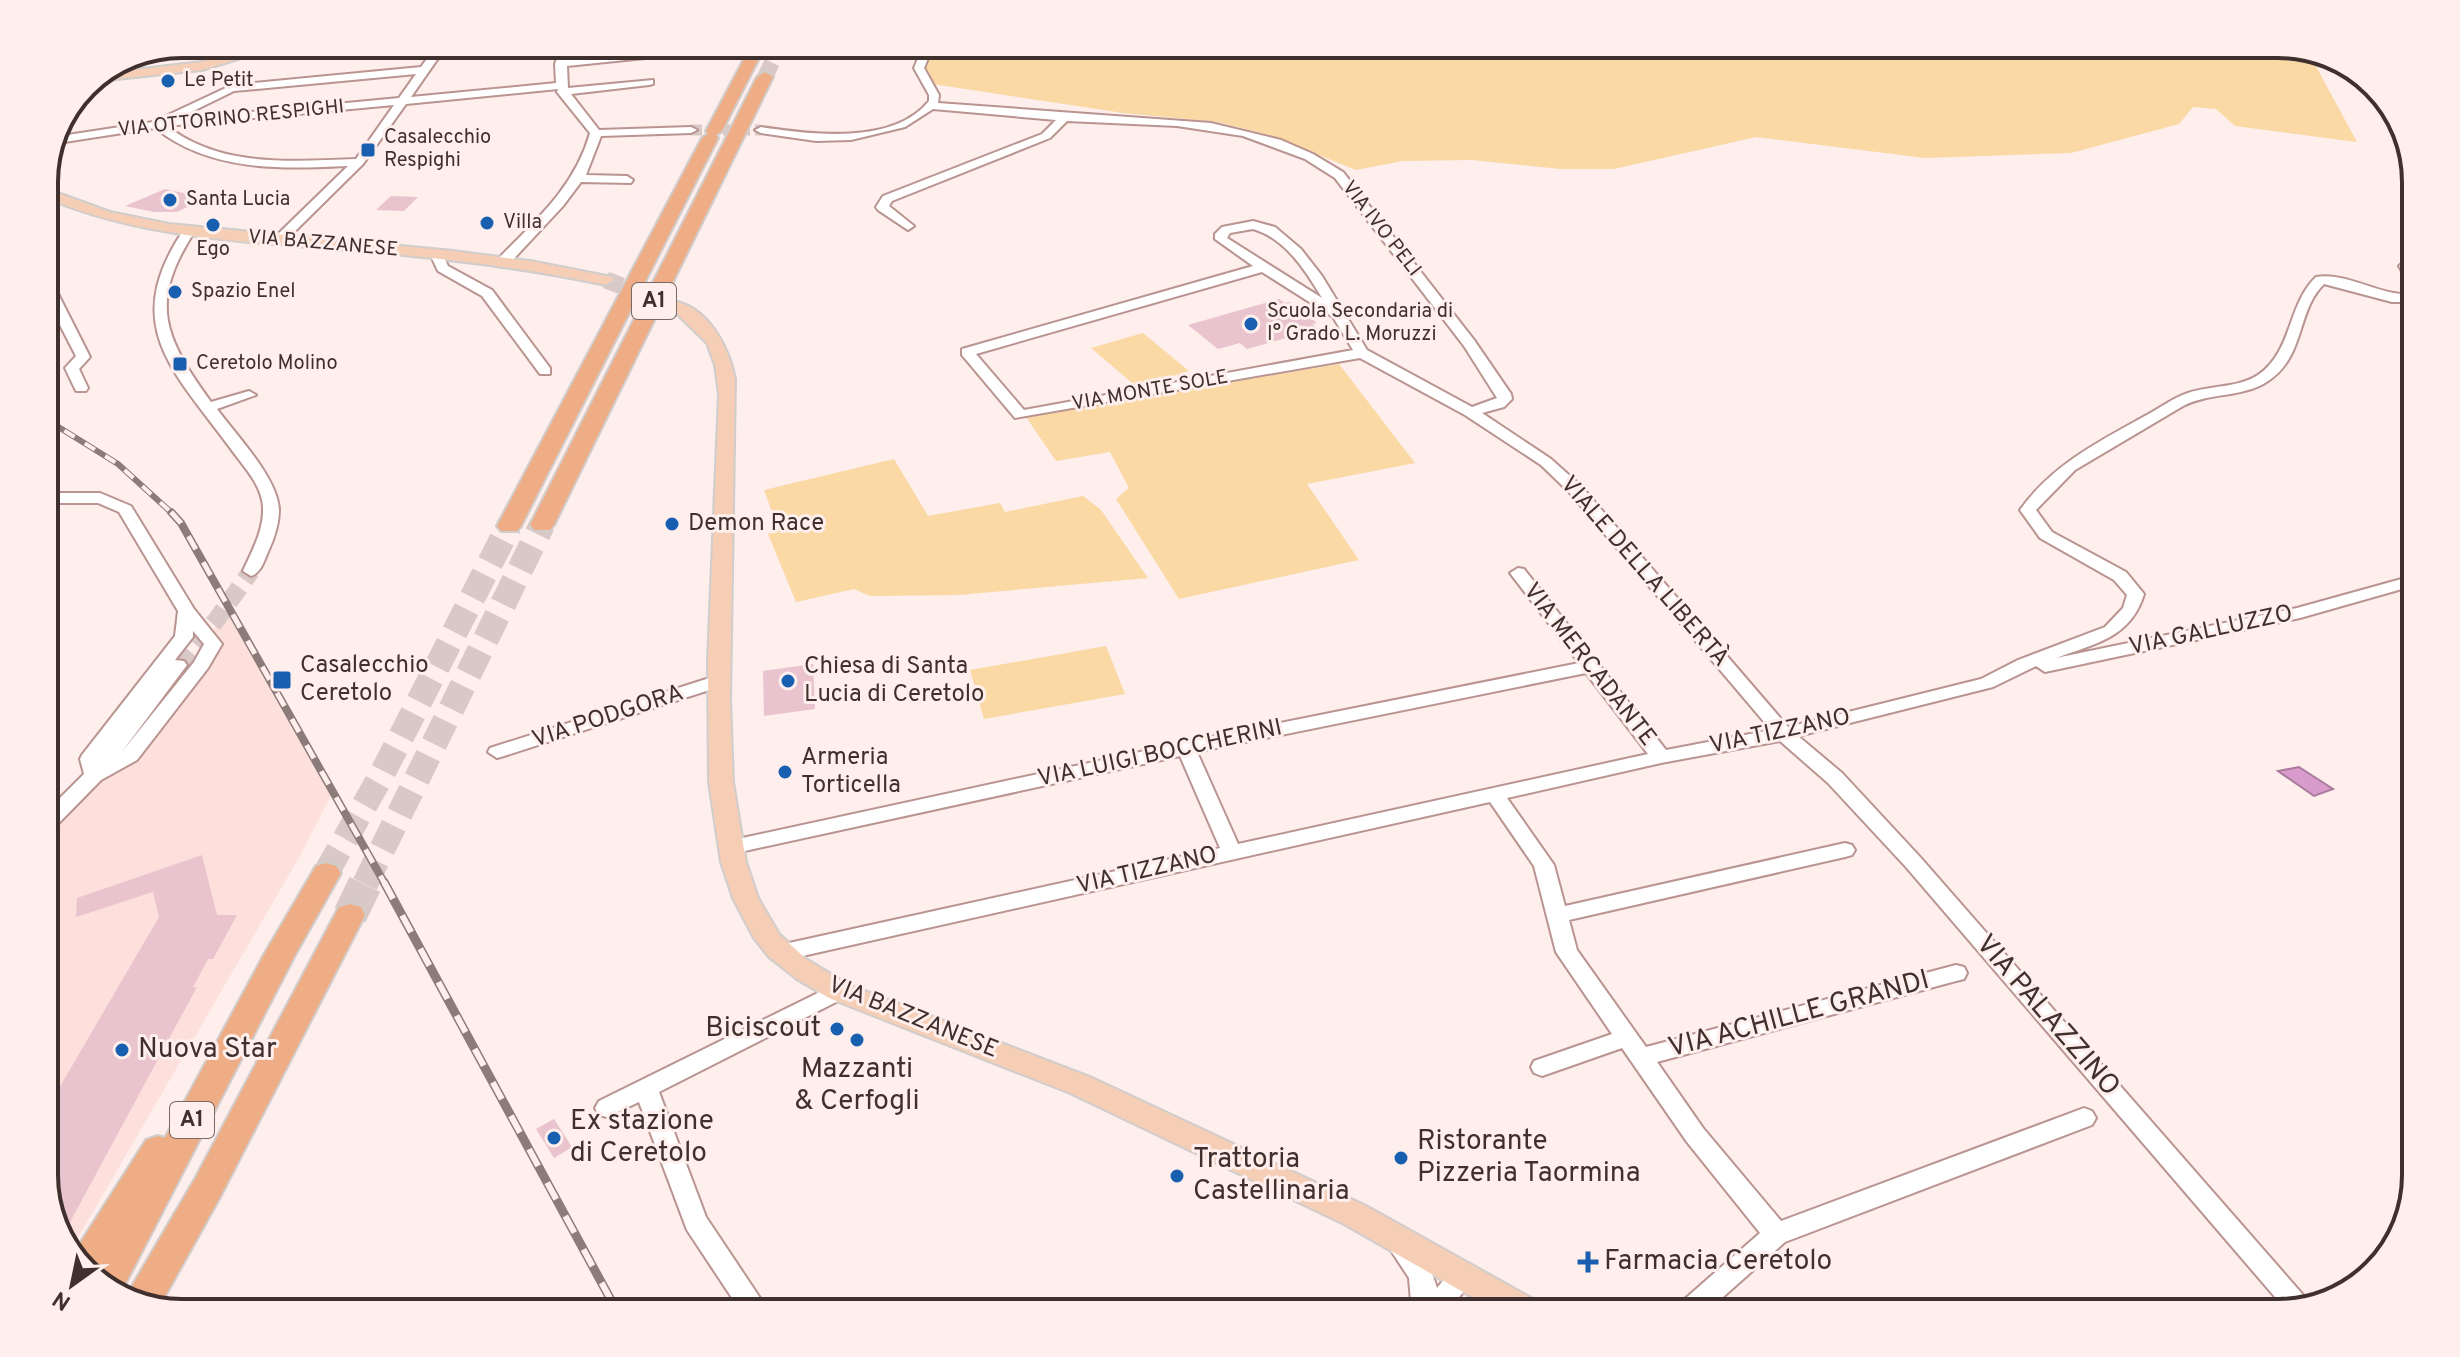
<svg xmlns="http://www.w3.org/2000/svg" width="2460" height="1357" viewBox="0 0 2460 1357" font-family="Overpass,sans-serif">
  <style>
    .built { fill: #fde0dc }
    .green { fill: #fad9a5 }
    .water { fill: #d89bcc; stroke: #aa7b9d; stroke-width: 2 }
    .building { fill: #e9c3cd }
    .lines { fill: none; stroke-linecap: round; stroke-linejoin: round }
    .minor-tunnel-far1 { stroke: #d8c8c6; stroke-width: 11; stroke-dasharray: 11 5; stroke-linecap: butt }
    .minor-tunnel { stroke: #d8c8c6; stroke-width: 18; stroke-dasharray: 18 9; stroke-linecap: butt }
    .major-tunnel { stroke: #d8c8c6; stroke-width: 17; stroke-dasharray: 17 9; stroke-linecap: butt }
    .highway-tunnel-far2 { stroke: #d8c8c6; stroke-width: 16; stroke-dasharray: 16 8; stroke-linecap: butt }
    .highway-tunnel-far1 { stroke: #d8c8c6; stroke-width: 26; stroke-dasharray: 26 13; stroke-linecap: butt }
    .highway-tunnel { stroke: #d8c8c6; stroke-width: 34; stroke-dasharray: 34 17; stroke-linecap: butt }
    .minor-casing { stroke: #b99490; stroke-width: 4 }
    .major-casing { stroke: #d1cdcd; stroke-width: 4 }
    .highway-casing { stroke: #d1cdcd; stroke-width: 4 }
    .minor { fill: #fff; fill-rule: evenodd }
    .major { fill: #f5ceb5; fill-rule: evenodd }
    .highway { fill: #eead84; fill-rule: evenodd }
    .rail-far2-casing { stroke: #8b7c7a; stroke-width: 6 }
    .rail-far1-casing { stroke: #8b7c7a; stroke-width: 8 }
    .rail-casing { stroke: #8b7c7a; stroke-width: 9 }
    .rail-far2 { stroke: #feeeec; stroke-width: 4; stroke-dasharray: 12; stroke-linecap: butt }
    .rail-far1 { stroke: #feeeec; stroke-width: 5; stroke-dasharray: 15; stroke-linecap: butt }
    .rail { stroke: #feeeec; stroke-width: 6; stroke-dasharray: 19; stroke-linecap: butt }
    .poi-dot { fill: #185faf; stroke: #feeeec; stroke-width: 3 }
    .labels { text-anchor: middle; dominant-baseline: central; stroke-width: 6; stroke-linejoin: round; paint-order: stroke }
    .far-poi-label { font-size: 20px; fill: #3f302e; stroke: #feeeec; text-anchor: start }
    .far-street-label { font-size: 20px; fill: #3f302e; stroke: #feeeec }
    .shield { fill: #feeeec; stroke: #786967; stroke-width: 2 }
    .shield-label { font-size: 22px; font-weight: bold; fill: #3f302e }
    .poi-label { font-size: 24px; fill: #3f302e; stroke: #feeeec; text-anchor: start }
    .street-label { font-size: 24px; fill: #3f302e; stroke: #feeeec }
    .near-street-label { font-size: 28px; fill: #3f302e; stroke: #feeeec }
    .near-poi-label { font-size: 28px; fill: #3f302e; stroke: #feeeec; text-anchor: start }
    .rim { fill: none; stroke: #3f302e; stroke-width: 4 }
  </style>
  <rect width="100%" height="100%" fill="#feeeec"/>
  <!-- built -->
  <path class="built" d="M231 607 331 795 300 856 69 1253 44 1183V825L137 733Z"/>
  <!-- green -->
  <g class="green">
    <path d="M930 44H2278L2302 51 2311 57 2357 142 2235 126 2216 109 2193 107 2179 124 2071 153 1925 158 1756 137 1614 169H1560L1472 160 1403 161 1356 170 1269 135 1218 122 1123 113 926 83 919 69Z"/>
    <path d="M1143 333 1189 371 1137 387 1091 348Z"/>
    <path d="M1339 364 1415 463 1307 484 1359 560 1179 599 1116 499 1129 488 1110 452 1056 461 1026 417Z"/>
    <path d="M894 459 928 516 1000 503 1005 512 1083 496 1101 510 1148 578 959 595 870 596 854 589 796 602 768 534 779 531 764 490Z"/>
    <path d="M1106 646 1125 694 984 719 970 670Z"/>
  </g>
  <!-- water -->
  <path class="water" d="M2299 767 2333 789 2314 796 2278 771Z"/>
  <!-- building -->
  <g class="building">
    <path d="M165 189 206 198 177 212H154L125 206Z"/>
    <path d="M391 196 418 197 404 211 376 210Z"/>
    <path d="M1279 299 1285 303 1290 302 1317 323 1312 324 1319 329 1247 349 1240 343 1218 349 1188 325Z"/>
    <path d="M813 664 815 709 764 716 763 671Z"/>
    <path d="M202 855 217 915H237L213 959H208L193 987H197L62 1237 44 1183V1114L159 917 153 892 76 917 77 898Z"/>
    <path d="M554 1119 572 1147 554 1158 536 1129Z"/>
  </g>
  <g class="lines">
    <!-- minor-tunnel-far1 -->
    <path class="minor-tunnel-far1" d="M691 130H761"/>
    <!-- minor-tunnel -->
    <path class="minor-tunnel" d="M178 665 217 619 251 571"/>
    <!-- major-tunnel -->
    <path class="major-tunnel" d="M606 280 678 307"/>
    <!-- highway-tunnel-far2 -->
    <path class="highway-tunnel-far2" d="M765 77 781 44"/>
    <!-- highway-tunnel-far1 -->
    <g class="highway-tunnel-far1">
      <path d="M326 873 381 776 509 526"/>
      <path d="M365 884 542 525"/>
    </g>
    <!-- highway-tunnel -->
    <path class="highway-tunnel" d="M350 915 366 882"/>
    <!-- minor casing -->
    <g class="minor-casing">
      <g id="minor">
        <path d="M438 44H448L411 97 556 83 555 64 562 44H572L568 60 688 49 689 51 684 54 567 66 568 88 653 80V84L649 85 571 94 599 130 691 127 697 130 691 133 601 136 586 175 627 176 633 180 631 183 581 182 563 206 507 266 502 267 496 263 497 260C535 221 575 187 590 133L557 92 558 89 406 104 363 164 283 243 279 244 273 240 275 237 348 166C280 169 211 172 155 128L58 143 61 136 166 120V116L232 85 421 67ZM416 74 399 98 177 119 234 91ZM394 105 356 159C291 161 221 168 167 126Z"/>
        <path d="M924 44H934L924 68 939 95 938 103 1211 123 1281 140 1313 154 1343 172 1474 340 1511 394 1512 399 1504 407 1482 413 1551 459 1581 486 1788 727 1981 679 2018 660 2105 627 2123 608 2127 595 2114 580 2040 538 2020 510C2052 465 2098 442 2145 416 2160 408 2173 398 2188 393 2211 385 2238 388 2258 375 2293 351 2287 305 2316 277 2350 272 2381 298 2416 294V302H2392L2324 284C2296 311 2306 356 2268 381 2243 398 2210 392 2183 406L2075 470 2036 510 2052 532 2126 572 2144 594C2131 638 2094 644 2056 658L2297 608 2416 575V585L2300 618 2045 672 2036 666 1993 687 1798 736 1842 773 1920 857 2311 1304 2287 1311 1906 867 1828 783 1780 741 1661 763 1507 798 1554 865 1565 906 1845 843 1852 845 1855 850 1852 855 1845 857 1569 920 1577 950 1646 1047 1956 965 1964 967 1967 973 1964 979 1956 981 1657 1062 1703 1128 1781 1221 2084 1108 2092 1111 2096 1118 2092 1125 1785 1242 1705 1313H1674L1678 1305 1760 1233 1687 1142 1622 1048 1542 1076 1534 1073 1531 1067 1534 1061 1612 1034 1556 952 1534 866 1490 802 780 961 772 959 769 953 772 947 780 945 1220 848 1180 756 731 854 724 852 721 847 724 842 1186 742 1579 663 1510 573 1518 568 1524 569 1666 750 1771 730 1569 492 1541 465 1465 415 1360 358 1015 418 962 355V349L1253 266 1215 239V234L1222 227 1253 221 1275 227 1301 249 1322 276 1367 350 1472 407 1497 398 1464 346 1335 178 1305 159 1243 136 1177 126 1067 121 1050 138 892 201 889 206 914 226 908 230 878 210 876 207 883 196 1042 134 1056 120 933 109 905 127 851 140 816 141 761 133 755 130 761 127C810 134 893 146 929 101V95L914 68ZM1253 229C1285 238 1306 271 1322 298L1227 238 1230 233ZM1262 272 1333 317 1353 350 1024 410 976 354ZM1586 673 1648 754 1238 844 1197 752Z"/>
        <path d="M185 228 195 231C148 303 164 337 211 402L249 391 256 395 217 409C235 434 278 478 279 510 279 524 274 539 268 552 264 561 261 573 251 576L243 571C252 551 264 530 263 507 262 485 243 466 231 449 172 369 119 325 185 228Z"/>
        <path d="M2416 251V263L2412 267 2416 273V288L2411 287 2399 266Z"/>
        <path d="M437 252 442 253 448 266 492 290 550 368V374H540L482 296 438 271 431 256Z"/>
        <path d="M44 276 51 280 90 357 79 369 88 388 86 391H76L65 368 76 356 44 294Z"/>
        <path d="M44 493H100L131 506 194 609 222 644 208 668 137 760 101 780 51 831 44 833V814L84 774 80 759 82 755 175 636 178 611 119 512 98 503H44ZM193 631 204 644 194 662 121 753 187 665 184 661 175 660 193 637Z"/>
        <path d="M719 675 728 681 725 685 504 756 497 758 488 752 490 748Z"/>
        <path d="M838 983 846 985 849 991 846 997 659 1092 706 1217 766 1307 763 1313H742L687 1230 639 1102 607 1117 599 1115 595 1108 599 1101Z"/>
        <path d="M1402 1238C1421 1245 1431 1269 1437 1288L1455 1266 1464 1263 1473 1266 1477 1274 1447 1313H1412L1409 1278 1390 1249 1393 1241Z"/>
        <path d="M1504 1287 1513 1290 1517 1298 1513 1306 1495 1313H1452L1456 1305Z"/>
      </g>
    </g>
    <!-- major casing -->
    <g class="major-casing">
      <g id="major">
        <path d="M268 44H288L202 70 88 82 100 74 201 62Z"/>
        <path d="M44 188 110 212 169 224 453 251 530 261 612 277 614 280 606 285C521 267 434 257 348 250 245 242 140 238 44 197Z"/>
        <path d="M678 302C710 311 729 348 735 379L730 700 733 782 746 862 758 898 779 934 806 959 847 984 1090 1077 1366 1206 1540 1303 1545 1313H1500L1344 1224 1070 1093 829 998 797 979 769 957 754 938 733 898 721 862 709 782 708 661 719 394 715 365 707 343 670 307Z"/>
      </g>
    </g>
    <!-- highway casing -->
    <g class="highway-casing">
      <g id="highway">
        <path d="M752 44H766L722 131 716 135 718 138 521 526 517 531H501L497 526 702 138 708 134 706 131Z"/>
        <path d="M765 72 773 77 554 525 550 530H534L530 525 757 77Z"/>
        <path d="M326 863 336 866 341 873 295 955 119 1296 113 1295 72 1256 146 1140 158 1136 165 1138 265 953 316 866Z"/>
        <path d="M350 904 361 907 365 915 220 1197 159 1307 125 1298 196 1177 339 907Z"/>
      </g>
    </g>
    <!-- minor -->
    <use href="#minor" class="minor"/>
    <!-- major -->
    <use href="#major" class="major"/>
    <!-- highway -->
    <use href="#highway" class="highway"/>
    <!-- rail-far2 casing -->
    <g class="rail-far2-casing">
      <path id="rail-far2" d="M44 418 118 464 173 514"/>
    </g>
    <!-- rail-far1 casing -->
    <g class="rail-far1-casing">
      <path id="rail-far1" d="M171 512 181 523 385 884"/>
    </g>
    <!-- rail casing -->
    <g class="rail-casing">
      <path id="rail" d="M384 882 618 1313"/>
    </g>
    <!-- rail-far2 -->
    <use href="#rail-far2" class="rail-far2"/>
    <!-- rail-far1 -->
    <use href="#rail-far1" class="rail-far1"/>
    <!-- rail -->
    <use href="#rail" class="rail"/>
  </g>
  <!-- markers -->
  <g class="poi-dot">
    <circle cx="168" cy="81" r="8"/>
    <rect x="360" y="142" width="16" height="16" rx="4"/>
    <circle cx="170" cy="200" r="8"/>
    <circle cx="487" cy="223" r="8"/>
    <circle cx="213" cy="225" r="8"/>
    <circle cx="175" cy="292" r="8"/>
    <circle cx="1251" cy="324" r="8"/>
    <rect x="172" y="356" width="16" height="16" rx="4"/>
    <circle cx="672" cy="524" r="8"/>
    <rect x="272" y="670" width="20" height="20" rx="4"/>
    <circle cx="788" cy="681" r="8"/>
    <circle cx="785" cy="772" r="8"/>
    <circle cx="837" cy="1029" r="8"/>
    <circle cx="857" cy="1040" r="8"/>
    <circle cx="122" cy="1050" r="8"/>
    <circle cx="554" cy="1138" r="8"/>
    <circle cx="1401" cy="1158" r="8"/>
    <circle cx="1177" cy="1176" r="8"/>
    <path d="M1584 1250h8v8h8v8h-8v8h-8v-8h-8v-8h8z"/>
  </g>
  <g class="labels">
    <!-- far-poi labels -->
    <g class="far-poi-label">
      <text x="184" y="81">Le Petit</text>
      <text x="384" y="138">Casalecchio<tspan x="384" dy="23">Respighi</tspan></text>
      <text x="186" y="200">Santa Lucia</text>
      <text x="503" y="223">Villa</text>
      <text x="213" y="250" text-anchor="middle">Ego</text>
      <text x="191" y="292">Spazio Enel</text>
      <text x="1267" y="312">Scuola Secondaria di<tspan x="1267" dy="23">I° Grado L. Moruzzi</tspan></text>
      <text x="196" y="364">Ceretolo Molino</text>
    </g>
    <!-- far-street labels -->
    <g class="far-street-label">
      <text transform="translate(231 119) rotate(-6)">VIA OTTORINO RESPIGHI</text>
      <text transform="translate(1381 229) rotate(52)">VIA IVO PELI</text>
      <text transform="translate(323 244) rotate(5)">VIA BAZZANESE</text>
      <text transform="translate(1150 391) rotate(-10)">VIA MONTE SOLE</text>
    </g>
    <!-- shield labels -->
    <g class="shield">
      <rect x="632" y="283" width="44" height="36" rx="6"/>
      <rect x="170" y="1102" width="44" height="36" rx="6"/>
    </g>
    <g class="shield-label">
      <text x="654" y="301">A1</text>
      <text x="192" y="1120">A1</text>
    </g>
    <!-- poi labels -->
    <g class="poi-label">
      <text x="688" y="524">Demon Race</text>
      <text x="300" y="666">Casalecchio<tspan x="300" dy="28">Ceretolo</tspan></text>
      <text x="804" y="667">Chiesa di Santa<tspan x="804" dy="28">Lucia di Ceretolo</tspan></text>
      <text x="801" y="758">Armeria<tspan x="801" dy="28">Torticella</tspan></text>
    </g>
    <!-- street labels -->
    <g class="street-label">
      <text transform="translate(1644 572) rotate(49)">VIALE DELLA LIBERTÀ</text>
      <text transform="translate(2211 631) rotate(-12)">VIA GALLUZZO</text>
      <text transform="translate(1589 665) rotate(52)">VIA MERCADANTE</text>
      <text transform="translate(608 717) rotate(-18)">VIA PODGORA</text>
      <text transform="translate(1780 732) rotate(-12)">VIA TIZZANO</text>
      <text transform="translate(1160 754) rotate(-12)">VIA LUIGI BOCCHERINI</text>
      <text transform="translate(1147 871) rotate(-13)">VIA TIZZANO</text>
      <text transform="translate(913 1018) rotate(22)">VIA BAZZANESE</text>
    </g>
    <!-- near-street labels -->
    <g class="near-street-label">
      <text transform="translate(1799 1015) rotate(-15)">VIA ACHILLE GRANDI</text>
      <text transform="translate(2047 1016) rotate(49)">VIA PALAZZINO</text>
    </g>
    <!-- near-poi labels -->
    <g class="near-poi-label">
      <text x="821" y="1029" text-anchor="end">Biciscout</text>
      <text x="138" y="1050">Nuova Star</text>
      <text x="857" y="1070" text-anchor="middle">Mazzanti<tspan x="857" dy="32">&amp; Cerfogli</tspan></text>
      <text x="570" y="1122">Ex stazione<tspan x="570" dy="32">di Ceretolo</tspan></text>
      <text x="1417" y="1142">Ristorante<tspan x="1417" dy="32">Pizzeria Taormina</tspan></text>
      <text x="1193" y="1160">Trattoria<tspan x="1193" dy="32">Castellinaria</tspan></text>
      <text x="1604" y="1262">Farmacia Ceretolo</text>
    </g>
  </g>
  <!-- crop -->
  <path d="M0 0H2460V1357H0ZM182 58H2278A124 124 0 0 1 2402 182V1175A124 124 0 0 1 2278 1299H182A124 124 0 0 1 58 1175V182A124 124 0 0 1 182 58Z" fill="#feeeec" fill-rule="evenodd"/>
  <path class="rim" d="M182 58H2278A124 124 0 0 1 2402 182V1175A124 124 0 0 1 2278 1299H182A124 124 0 0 1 58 1175V182A124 124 0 0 1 182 58Z"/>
  <!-- north arrow -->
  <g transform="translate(72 1285) rotate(213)" stroke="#feeeec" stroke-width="6" paint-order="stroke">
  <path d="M0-6L14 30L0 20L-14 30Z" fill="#3f302e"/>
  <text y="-12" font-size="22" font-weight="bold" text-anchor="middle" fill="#3f302e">N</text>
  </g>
</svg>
